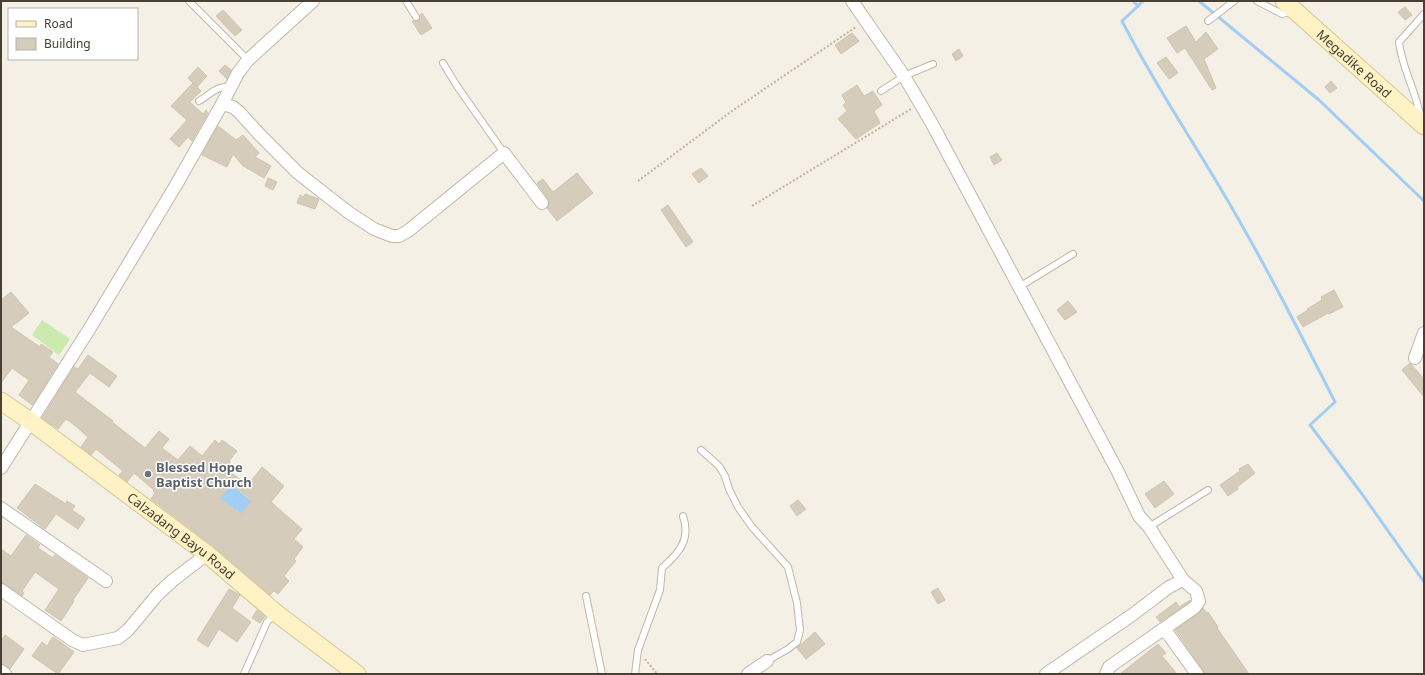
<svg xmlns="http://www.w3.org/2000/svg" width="1425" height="675" viewBox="0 0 1425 675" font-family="'Noto Sans',sans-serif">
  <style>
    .green { fill: #cce9ae }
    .water { fill: #a1cef2 }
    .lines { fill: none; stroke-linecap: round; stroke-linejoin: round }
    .stream { stroke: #a1cef2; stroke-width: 3 }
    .building { fill: #d6ccbb; stroke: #d1c4ae; fill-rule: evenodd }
    .lane-casing { stroke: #bfb8a9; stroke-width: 8 }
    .street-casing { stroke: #bfb8a9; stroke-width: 14 }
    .secondary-casing { stroke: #d5c695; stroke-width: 19 }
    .path { stroke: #c2b599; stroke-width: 2; stroke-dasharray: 2 2; stroke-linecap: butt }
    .lane { stroke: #fff; stroke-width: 6 }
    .street { stroke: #fff; stroke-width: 12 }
    .secondary { stroke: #fff3c5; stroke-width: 17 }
    .worship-dot { fill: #6b7280; stroke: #fff; stroke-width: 1.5 }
    .labels { text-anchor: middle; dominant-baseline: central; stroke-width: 3; stroke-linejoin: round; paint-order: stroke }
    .street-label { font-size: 13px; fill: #474135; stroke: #fff }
    .worship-label { font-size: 13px; font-weight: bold; fill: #5b616d; stroke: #fff; text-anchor: start }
  </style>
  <rect width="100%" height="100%" fill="#f4f0e6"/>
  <!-- green -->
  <path class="green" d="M42 320 70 339 59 355 32 335Z"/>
  <!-- water -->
  <path class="water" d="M228 482 252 501 241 514 220 498 227 490Z"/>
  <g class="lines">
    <!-- stream -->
    <g class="stream">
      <path d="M1133 1 1138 6 1143 1"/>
      <path d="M1199 1 1319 100 1424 201"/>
      <path d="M1138 6 1122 21C1152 80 1189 135 1222 191 1263 260 1299 331 1335 402L1310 425 1362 494 1424 582"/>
    </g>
  </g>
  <!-- building -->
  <g class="building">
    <path d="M1405 7 1412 15 1405 20 1398 12Z"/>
    <path d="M223 10 242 30 235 36 216 16Z"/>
    <path d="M422 13 432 28 421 35 412 21H419L420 15Z"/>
    <path d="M1186 26 1196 42 1206 32 1218 49 1204 59 1216 88 1212 90 1185 48 1177 53 1167 38Z"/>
    <path d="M852 33 859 41 841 54 835 45Z"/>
    <path d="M959 49 963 56 956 61 952 54Z"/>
    <path d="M1166 57 1178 73 1169 79 1157 63Z"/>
    <path d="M225 65 231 70 227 79 219 71Z"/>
    <path d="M198 67 207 76 197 87 188 78Z"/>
    <path d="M1331 81 1337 88 1330 93 1325 87Z"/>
    <path d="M193 83 201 91 190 102 203 114 206 110 208 113 192 141 188 137 179 147 170 139 187 120 171 106Z"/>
    <path d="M857 85 864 96 873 91 882 105 874 111 880 123 856 139 838 119 847 111 843 105 846 103 842 95Z"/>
    <path d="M218 126 236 140 243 135 259 153 255 157 271 166 264 178 243 166 233 154 227 167 202 155Z"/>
    <path d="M997 153 1002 160 994 165 990 157Z"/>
    <path d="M701 168 708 176 699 183 692 174Z"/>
    <path d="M577 173 593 193 557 221 547 208 550 202 548 199 537 183 543 179 553 192Z"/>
    <path d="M268 178 277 182 273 190 265 186Z"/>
    <path d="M305 194 319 199 315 209 297 203 300 195 304 197Z"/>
    <path d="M668 205 693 242 686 247 661 210Z"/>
    <path d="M1334 290 1343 307 1329 314 1328 313 1303 327 1297 317 1308 310 1307 309 1322 300 1321 297Z"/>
    <path d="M11 292 29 313 11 327 40 347 41 344 53 352 49 357 58 364 32 405 19 395 29 380 12 368 1 383V300Z"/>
    <path d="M1068 301 1077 312 1065 320 1057 310Z"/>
    <path d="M88 355 117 376 109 387 90 373 75 392 113 421 112 422 145 448 159 431 169 439 162 448 178 460 190 446 202 456 215 440 219 444 222 440 237 451 229 461 230 462 228 465 233 469 230 472 244 482 247 478 251 481 262 467 284 486 271 502 302 529 294 539 303 547 294 559 296 561 284 576 289 581 278 594 274 591 270 595 213 546 151 499 155 493 153 491 154 490 134 473 127 482 119 475 123 471 96 449 91 455 81 447 88 437 73 424 66 419 58 429 42 418 74 367 78 369ZM232 484 252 500 241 515 220 498Z"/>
    <path d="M1410 363 1424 379V397L1402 370Z"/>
    <path d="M1248 464 1255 473 1237 487 1238 489 1228 496 1220 485 1240 471 1239 469Z"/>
    <path d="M1164 481 1174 494 1155 508 1145 494Z"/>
    <path d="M35 484 66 504 67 501 75 506 72 510 85 519 78 529 56 514 45 529 17 508Z"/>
    <path d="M798 500 806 509 797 516 790 506Z"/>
    <path d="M26 535 40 545 38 548 53 558 55 555 88 578 73 600 74 601 61 621 45 610 59 589 35 572 22 591 24 593 22 596 5 584 1 583V549L11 556Z"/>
    <path d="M938 588 945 600 938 604 931 592Z"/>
    <path d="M229 589 240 595 232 608 251 622 237 642 219 629 208 647 197 640Z"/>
    <path d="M1190 600V602L1160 622 1156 617 1176 602 1179 607Z"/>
    <path d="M1203 608 1207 613 1208 612 1218 627 1217 628 1249 674H1204L1203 670 1175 630 1199 613Z"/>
    <path d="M257 610 265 616 260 623 252 618Z"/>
    <path d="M815 632 825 644 806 659 797 648Z"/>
    <path d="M5 635 24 649 10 669 1 664V641Z"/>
    <path d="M53 637 74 652 58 674 32 656 42 642 47 646Z"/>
    <path d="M1158 644 1166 653 1162 656 1177 674H1120Z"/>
  </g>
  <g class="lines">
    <!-- lane casing -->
    <g class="lane-casing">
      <g id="lane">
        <path d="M189 1 248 60"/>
        <path d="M406 1 416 17"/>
        <path d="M1257 1 1282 14 1293 11"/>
        <path d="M1208 21 1234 1"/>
        <path d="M443 63 457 86 504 153"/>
        <path d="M881 91 904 76 933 64"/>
        <path d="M199 101C208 96 220 83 230 88"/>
        <path d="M1421 119C1417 93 1402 69 1399 42L1424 14"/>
        <path d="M1019 287 1073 254"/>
        <path d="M701 450 719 466 725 476 729 489 738 507 752 527 788 567 797 603 800 630 797 642 788 649 767 661"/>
        <path d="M1149 527 1208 490"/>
        <path d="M586 596 602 674"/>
        <path d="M244 674 267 622 275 614"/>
        <path d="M635 674 638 650 660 590 662 568C679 553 691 540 683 516"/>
      </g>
    </g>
    <!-- street casing -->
    <g class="street-casing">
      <g id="street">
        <path d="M852 1 904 76 931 122 1117 470 1139 516 1149 527 1183 580 1196 591 1199 601 1195 607 1109 667 1106 674"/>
        <path d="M222 104 233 107 239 112 261 136 298 173 348 212 374 229 392 236H399L408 231 504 153 542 203"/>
        <path d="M1415 358 1424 333"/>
        <path d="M1 468 90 328 176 185 222 104 238 73 248 60 261 48 313 1"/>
        <path d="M1 508 106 581"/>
        <path d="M1 590 72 640 83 645 118 638 128 630 158 594 172 581 207 554"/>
        <path d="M1162 630 1168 634 1197 674"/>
        <path d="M1 671 5 674"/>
        <path d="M748 674 767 661"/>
        <path d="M1046 674 1132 615 1169 587 1183 580"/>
      </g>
    </g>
    <!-- secondary casing -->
    <g class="secondary-casing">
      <g id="secondary">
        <path id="s1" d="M1284 1 1424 126"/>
        <path id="s2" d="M1 401 30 421 207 554 276 613 357 674"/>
      </g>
    </g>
    <!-- path -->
    <g class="path">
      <path d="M638 181 732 111 856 27"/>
      <path d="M752 206 911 109"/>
      <path d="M645 659 657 674"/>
    </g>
    <!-- lane -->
    <use href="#lane" class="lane"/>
    <!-- street -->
    <use href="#street" class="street"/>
    <!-- secondary -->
    <use href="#secondary" class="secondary"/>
  </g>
  <!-- markers -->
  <circle class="worship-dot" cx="148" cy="474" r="4"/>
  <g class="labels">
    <!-- street labels -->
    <g class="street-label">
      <text stroke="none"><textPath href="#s1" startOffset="94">Megadike Road</textPath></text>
      <text stroke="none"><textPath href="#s2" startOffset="225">Calzadang Bayu Road</textPath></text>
    </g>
    <!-- worship labels -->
    <g class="worship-label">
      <text x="156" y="467">Blessed Hope<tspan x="156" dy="15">Baptist Church</tspan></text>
    </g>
  </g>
  <!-- border -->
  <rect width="1425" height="675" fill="none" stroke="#474135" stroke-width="4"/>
  <!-- legend -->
  <rect x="8" y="8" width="130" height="52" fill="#ffffff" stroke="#b5b3ae"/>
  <rect x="16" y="21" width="20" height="6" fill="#fff3c5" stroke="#b5b3ae"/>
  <text x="44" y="28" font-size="12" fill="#474135">Road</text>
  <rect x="16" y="38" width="20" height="12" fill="#d6ccbb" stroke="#b5b3ae"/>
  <text x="44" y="48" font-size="12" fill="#474135">Building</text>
</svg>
